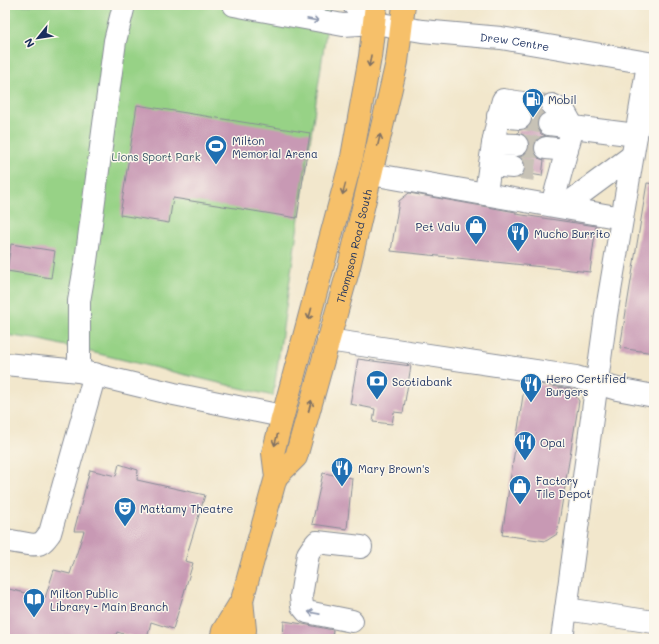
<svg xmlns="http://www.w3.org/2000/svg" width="659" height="644" viewBox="0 0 659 644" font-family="Mali,sans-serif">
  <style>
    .green { fill: #97d286; stroke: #598072 }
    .building { fill: #c899b4 }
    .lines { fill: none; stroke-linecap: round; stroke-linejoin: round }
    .minor-tunnel { stroke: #c7c2b6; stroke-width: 22; stroke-dasharray: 22 11; stroke-linecap: butt }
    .minor-casing { stroke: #868b95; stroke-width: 24 }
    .major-casing { stroke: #868b95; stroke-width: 24 }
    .minor { stroke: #fff; stroke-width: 22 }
    .major { stroke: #f6c06b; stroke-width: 22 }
    .oneway { stroke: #8d97ae }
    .oneway2 { stroke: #7e7064 }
    .labels { text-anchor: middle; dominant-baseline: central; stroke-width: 3; stroke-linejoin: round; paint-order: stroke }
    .street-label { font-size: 11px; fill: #1b2f5e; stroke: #fbf7ec }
    .poi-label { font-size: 11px; fill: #1b2f5e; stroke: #fbf7ec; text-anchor: start }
    .park-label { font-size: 11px; fill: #3a5868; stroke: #fbf7ec }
  </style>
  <rect width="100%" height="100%" fill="#fbf7ec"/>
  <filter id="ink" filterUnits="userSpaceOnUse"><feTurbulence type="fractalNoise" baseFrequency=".025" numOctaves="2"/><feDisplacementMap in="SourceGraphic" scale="8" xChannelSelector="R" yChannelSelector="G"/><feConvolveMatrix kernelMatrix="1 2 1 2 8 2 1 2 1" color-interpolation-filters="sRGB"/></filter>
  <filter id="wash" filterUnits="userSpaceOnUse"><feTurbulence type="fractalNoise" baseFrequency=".012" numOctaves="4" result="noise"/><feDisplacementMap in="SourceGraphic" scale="16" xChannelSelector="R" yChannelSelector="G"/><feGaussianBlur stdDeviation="0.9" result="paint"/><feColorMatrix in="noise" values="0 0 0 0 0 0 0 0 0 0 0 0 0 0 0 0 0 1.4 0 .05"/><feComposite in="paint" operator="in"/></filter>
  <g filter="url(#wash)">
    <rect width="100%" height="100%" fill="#f2e7cc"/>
    <!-- green -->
    <path class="green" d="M5 5H330L273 396 41 340 5 335Z"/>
    <g id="blocks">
      <!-- building -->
      <g class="building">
        <path d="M534 98 541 99 540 106 541 112 543 113 539 117 537 123 538 129 541 134 546 136 540 137 536 140 534 146 535 154 538 158 544 160 542 176 524 173 525 168 524 162 520 157 523 156 527 152 529 145 528 139 524 135 518 133 519 130 526 129 530 125 532 119 531 112 533 110 535 104Z"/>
        <path d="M137 105 310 133 297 218 173 198 169 223 120 215Z"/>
        <path d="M647 183 654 184V353L620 348Z"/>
        <path d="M409 193 516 212V214L596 226 590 272 391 251 399 201Z"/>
        <path d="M11 244 55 251 51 278 7 271Z"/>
        <path d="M358 359 411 366 403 413 394 412 392 424 373 422 375 409 350 404Z"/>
        <path d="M525 382 571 389 579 401 557 534 546 541 502 535Z"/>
        <path d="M119 464 138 470 137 480 205 495 185 561 193 563 173 629 151 622 147 639H140L117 632 114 639H5V588L45 598 54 570 70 574 84 531H74L90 470 116 476Z"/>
        <path d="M323 473 352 478 347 529 312 524Z"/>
        <path d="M284 621 303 624 333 630 332 639H283Z"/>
      </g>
    </g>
  </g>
  <g filter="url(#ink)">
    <use href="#blocks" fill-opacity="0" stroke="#868b95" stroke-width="1"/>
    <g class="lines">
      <!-- minor-tunnel -->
      <g class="minor-tunnel">
        <path d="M523 103 552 105"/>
        <path d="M520 118 549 124"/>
        <path d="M517 145 546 148"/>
        <path d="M513 167 543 171"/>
      </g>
      <!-- minor casing -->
      <g class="minor-casing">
        <g id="minor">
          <path id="s1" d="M234 5 343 25 375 23 422 31 501 38 654 64"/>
          <path d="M354 5 375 23"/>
          <path d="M552 105 564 111 573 127"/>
          <path d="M498 116 520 118"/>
          <path d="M549 124 573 127"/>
          <path d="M493 144 517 145"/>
          <path d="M546 148 567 150"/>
          <path d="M490 165 513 167"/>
          <path d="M371 174 622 218"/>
          <path d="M486 194C490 162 494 131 503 100L523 103"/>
          <path d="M552 205 573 127 636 135"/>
          <path d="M563 207 632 156"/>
          <path d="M328 340 576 377 617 389 654 396"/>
          <path d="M5 364 79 371 174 394 282 416"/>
          <path d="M79 371V301L86 261 115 41 124 5"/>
          <path d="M5 540C12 541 32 546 38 544 43 543 47 537 50 533L95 374"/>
          <path d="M566 609 654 622"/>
          <path d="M352 621 307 612 302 606 301 596 308 554 312 548 317 542 361 547"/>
          <path d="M562 639 606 315 648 64"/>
        </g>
      </g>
      <!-- major casing -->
      <g class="major-casing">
        <g id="major">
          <path id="s2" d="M276 477 296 457 348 271 371 174 397 62 404 5"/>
          <path d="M242 600 245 630 243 639"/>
          <path d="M221 639 223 631 242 600 276 477 273 453 352 157 370 57 376 5"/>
        </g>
      </g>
      <!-- minor -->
      <use href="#minor" class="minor"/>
      <!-- major -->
      <use href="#major" class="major"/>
    </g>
    <!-- one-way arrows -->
    <defs><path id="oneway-shaft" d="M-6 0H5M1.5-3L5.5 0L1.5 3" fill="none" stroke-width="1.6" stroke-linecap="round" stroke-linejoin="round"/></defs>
    <g class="oneway">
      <use href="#oneway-shaft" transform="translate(313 20) rotate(11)"/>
      <use href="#oneway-shaft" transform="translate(314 613) rotate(-169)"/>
    </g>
    <g class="oneway2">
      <use href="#oneway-shaft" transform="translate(370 61) rotate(100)"/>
      <use href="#oneway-shaft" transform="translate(379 140) rotate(-77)"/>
      <use href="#oneway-shaft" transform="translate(344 189) rotate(105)"/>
      <use href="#oneway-shaft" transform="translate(310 314) rotate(105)"/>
      <use href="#oneway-shaft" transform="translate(310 406) rotate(-75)"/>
      <use href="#oneway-shaft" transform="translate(276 440) rotate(105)"/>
    </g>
  </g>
  <!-- icons -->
  <defs>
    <g id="fuel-pin" transform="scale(1.15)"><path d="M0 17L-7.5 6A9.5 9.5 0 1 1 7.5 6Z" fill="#1f6fb2" stroke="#fbf7ec"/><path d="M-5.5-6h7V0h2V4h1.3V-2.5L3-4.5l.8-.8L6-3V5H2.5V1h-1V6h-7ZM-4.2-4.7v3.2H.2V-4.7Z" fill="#fff"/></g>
    <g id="stadium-pin" transform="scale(1.15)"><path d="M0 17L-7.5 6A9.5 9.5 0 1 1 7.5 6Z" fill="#1f6fb2" stroke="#fbf7ec"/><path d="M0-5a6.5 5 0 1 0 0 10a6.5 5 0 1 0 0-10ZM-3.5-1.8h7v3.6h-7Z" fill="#fff"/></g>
    <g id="shop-pin" transform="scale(1.15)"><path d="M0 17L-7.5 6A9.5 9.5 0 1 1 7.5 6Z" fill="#1f6fb2" stroke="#fbf7ec"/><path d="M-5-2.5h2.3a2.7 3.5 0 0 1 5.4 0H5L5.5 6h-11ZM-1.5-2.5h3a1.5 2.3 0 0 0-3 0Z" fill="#fff"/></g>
    <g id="restaurant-pin" transform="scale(1.15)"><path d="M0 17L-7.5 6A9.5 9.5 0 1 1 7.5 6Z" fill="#1f6fb2" stroke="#fbf7ec"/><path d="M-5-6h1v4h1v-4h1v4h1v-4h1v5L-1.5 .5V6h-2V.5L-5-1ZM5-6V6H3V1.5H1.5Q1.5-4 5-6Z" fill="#fff"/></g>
    <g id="bank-pin" transform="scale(1.15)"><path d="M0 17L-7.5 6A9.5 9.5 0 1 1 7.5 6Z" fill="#1f6fb2" stroke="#fbf7ec"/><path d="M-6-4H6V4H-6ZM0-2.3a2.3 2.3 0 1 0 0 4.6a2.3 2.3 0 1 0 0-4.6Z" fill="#fff"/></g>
    <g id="theatre-pin" transform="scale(1.15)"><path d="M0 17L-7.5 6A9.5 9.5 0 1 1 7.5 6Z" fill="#1f6fb2" stroke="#fbf7ec"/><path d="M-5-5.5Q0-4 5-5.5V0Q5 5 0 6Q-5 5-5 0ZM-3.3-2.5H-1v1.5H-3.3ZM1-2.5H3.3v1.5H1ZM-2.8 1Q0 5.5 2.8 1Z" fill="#fff"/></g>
    <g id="library-pin" transform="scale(1.15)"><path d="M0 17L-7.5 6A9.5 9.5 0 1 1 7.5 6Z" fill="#1f6fb2" stroke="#fbf7ec"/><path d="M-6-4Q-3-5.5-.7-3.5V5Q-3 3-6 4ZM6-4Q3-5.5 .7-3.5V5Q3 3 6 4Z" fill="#fff"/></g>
  </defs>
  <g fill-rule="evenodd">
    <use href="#fuel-pin" x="533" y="99"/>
    <use href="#stadium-pin" x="216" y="146"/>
    <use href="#shop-pin" x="476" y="226"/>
    <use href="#restaurant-pin" x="518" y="233"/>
    <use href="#bank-pin" x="377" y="381"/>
    <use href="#restaurant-pin" x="531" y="384"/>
    <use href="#restaurant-pin" x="525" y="442"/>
    <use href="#restaurant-pin" x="342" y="468"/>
    <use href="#shop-pin" x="520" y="486"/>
    <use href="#theatre-pin" x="125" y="508"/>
    <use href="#library-pin" x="34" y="599"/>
  </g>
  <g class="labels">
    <!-- street labels -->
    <g class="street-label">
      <text stroke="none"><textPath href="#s1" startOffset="284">Drew Centre</textPath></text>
      <text stroke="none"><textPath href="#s2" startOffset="247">Thompson Road South</textPath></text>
    </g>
    <!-- poi labels -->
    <g class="poi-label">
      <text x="548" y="99">Mobil</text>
      <text x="232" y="140">Milton<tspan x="232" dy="13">Memorial Arena</tspan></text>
      <text x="460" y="226" text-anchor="end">Pet Valu</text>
      <text x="534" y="233">Mucho Burrito</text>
      <text x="546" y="378">Hero Certified<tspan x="546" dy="13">Burgers</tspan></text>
      <text x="392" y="381">Scotiabank</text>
      <text x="540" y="442">Opa!</text>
      <text x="358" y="468">Mary Brown's</text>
      <text x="536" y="480">Factory<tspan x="536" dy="13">Tile Depot</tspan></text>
      <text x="140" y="508">Mattamy Theatre</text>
      <text x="50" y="593">Milton Public<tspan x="50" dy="13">Library - Main Branch</tspan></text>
    </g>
    <!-- park labels -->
    <g class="park-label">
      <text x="156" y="156">Lions Sport Park</text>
    </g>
  </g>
  <!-- margin -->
  <rect width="659" height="644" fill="none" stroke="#fbf7ec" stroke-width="20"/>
  <!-- north arrow -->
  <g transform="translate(38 38) rotate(240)" stroke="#fbf7ec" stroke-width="3" paint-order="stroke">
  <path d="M0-3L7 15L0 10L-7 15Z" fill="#1b2f5e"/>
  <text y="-6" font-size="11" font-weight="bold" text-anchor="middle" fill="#1b2f5e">N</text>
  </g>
</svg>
